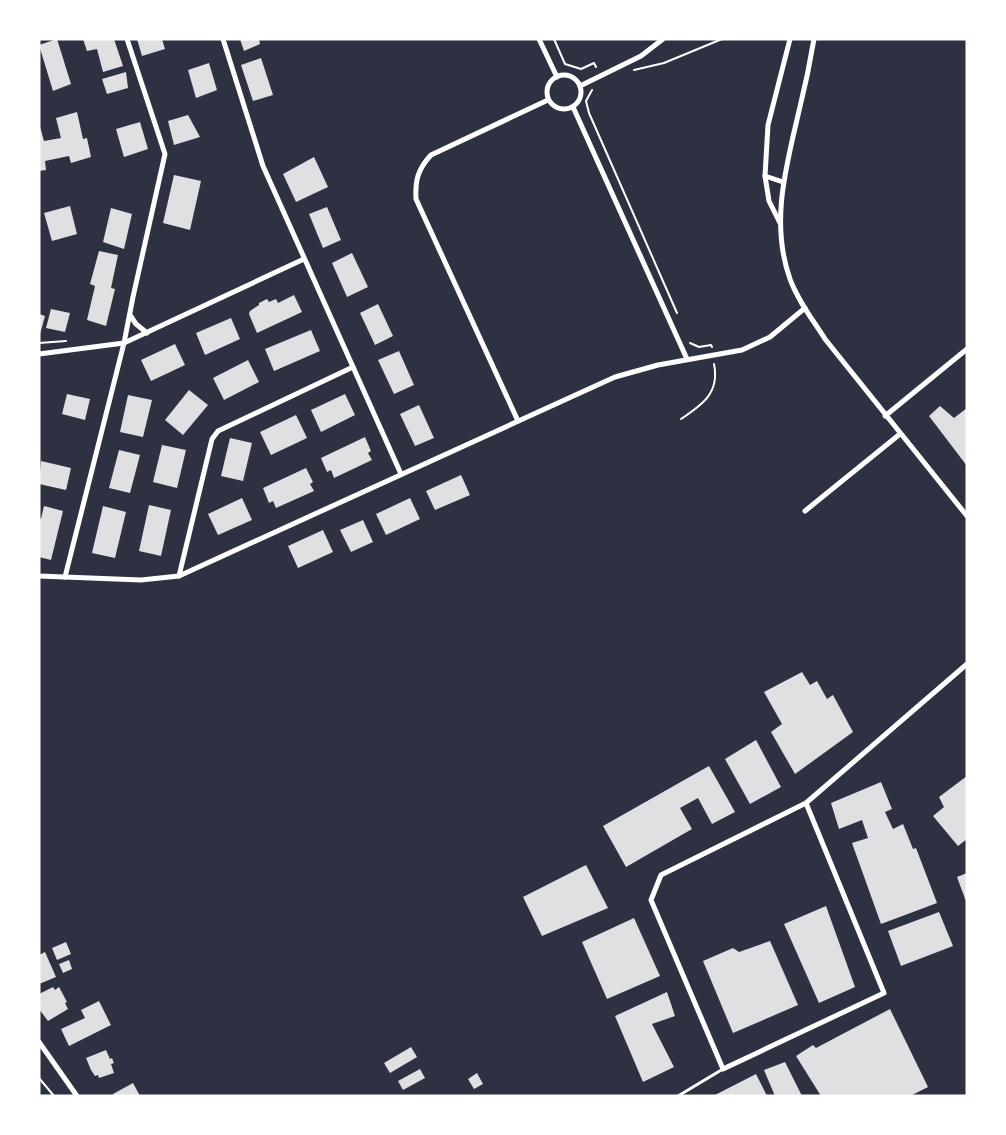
<svg xmlns="http://www.w3.org/2000/svg" width="1006" height="1135" viewBox="0 0 1006 1135" font-family="Raleway,sans-serif">
  <style>
    .building { fill: #e0e0e3 }
    .lines { fill: none; stroke-linecap: round; stroke-linejoin: round }
    .path { stroke: #fff; stroke-width: 2 }
    .service { stroke: #fff; stroke-width: 3 }
    .minor { stroke: #fff; stroke-width: 5 }
  </style>
  <rect width="100%" height="100%" fill="#2d3142"/>
  <!-- building -->
  <g class="building">
    <path d="M57 39 71 84 53 91 39 45Z"/>
    <path d="M83 39H114L123 66 103 72 97 49 87 51Z"/>
    <path d="M137 39H162L165 49 142 56Z"/>
    <path d="M240 39H259L260 44 244 51Z"/>
    <path d="M261 58 273 95 253 101 241 65Z"/>
    <path d="M209 63 217 90 196 98 188 70Z"/>
    <path d="M126 72 128 88 107 94 102 79Z"/>
    <path d="M77 112 83 139 87 138 91 157 71 163 69 156 45 161 46 170 39 171V123L44 141 61 138 56 118Z"/>
    <path d="M188 115 200 137 174 145 168 121Z"/>
    <path d="M140 122 148 149 124 157 116 129Z"/>
    <path d="M314 157 328 187 296 202 283 174Z"/>
    <path d="M174 175 201 181 190 230 163 223Z"/>
    <path d="M70 206 77 234 52 241 44 213Z"/>
    <path d="M327 207 341 240 323 248 309 214Z"/>
    <path d="M111 208 132 214 124 249 103 242Z"/>
    <path d="M99 251 118 255 111 288 115 289 106 326 87 320 95 286 90 284Z"/>
    <path d="M352 253 368 287 347 297 332 263Z"/>
    <path d="M294 295 302 312 257 333 249 314 250 311 259 305V303L267 299 269 302 276 299 278 303Z"/>
    <path d="M378 304 393 336 375 345 360 313Z"/>
    <path d="M51 309 70 313 65 332 46 328Z"/>
    <path d="M39 314 45 316 40 334H39Z"/>
    <path d="M231 318 240 339 205 355 196 333Z"/>
    <path d="M311 330 320 351 274 371 265 349Z"/>
    <path d="M175 344 185 365 151 381 141 360Z"/>
    <path d="M399 351 414 385 394 394 378 360Z"/>
    <path d="M248 360 259 382 224 400 213 378Z"/>
    <path d="M189 390 208 405 183 435 165 420Z"/>
    <path d="M67 394 90 399 85 420 62 414Z"/>
    <path d="M345 394 355 415 321 432 311 410Z"/>
    <path d="M128 395 152 400 143 437 120 432Z"/>
    <path d="M419 405 434 438 415 446 400 414Z"/>
    <path d="M940 406 954 418 967 408V466L929 416Z"/>
    <path d="M296 415 307 438 271 455 260 432Z"/>
    <path d="M365 437 371 451 368 453 372 460 334 478 331 470 327 472 321 458Z"/>
    <path d="M230 438 252 443 243 481 221 476Z"/>
    <path d="M162 445 186 450 177 488 153 482Z"/>
    <path d="M119 450 140 455 130 493 109 488Z"/>
    <path d="M41 461 71 468 66 490 39 484Z"/>
    <path d="M306 468 313 482 310 484 314 491 276 508 273 501 269 503 263 488Z"/>
    <path d="M461 475 470 495 435 510 426 491Z"/>
    <path d="M242 498 252 520 218 535 208 514Z"/>
    <path d="M410 498 420 519 386 535 376 514Z"/>
    <path d="M149 505 171 510 161 556 139 551Z"/>
    <path d="M44 506 63 511 51 560 39 557V518L41 519Z"/>
    <path d="M103 506 126 512 115 558 92 553Z"/>
    <path d="M363 520 373 542 351 552 340 530Z"/>
    <path d="M323 530 333 552 298 568 288 546Z"/>
    <path d="M802 672 810 685 817 681 827 699 833 695 853 732 795 774 771 732 782 724 764 692Z"/>
    <path d="M756 740 781 787 750 804 725 759Z"/>
    <path d="M709 766 735 812 712 824 698 798 680 808 692 829 626 867 603 826Z"/>
    <path d="M967 776V839L958 846 933 816 944 807 939 797Z"/>
    <path d="M881 782 892 809 885 812 893 829 903 824 913 849 916 848 937 903 881 924 852 843 868 838 862 820 839 829 831 803Z"/>
    <path d="M586 865 608 908 542 936 523 897Z"/>
    <path d="M967 873V904L957 877Z"/>
    <path d="M826 906 855 987 819 1003 784 924Z"/>
    <path d="M939 912 953 946 901 966 888 931Z"/>
    <path d="M634 918 660 976 607 999 582 942Z"/>
    <path d="M770 941 798 1005 733 1033 703 961 733 948 739 952Z"/>
    <path d="M66 942 71 954 57 960 52 948Z"/>
    <path d="M45 952 56 977 39 984V955Z"/>
    <path d="M69 960 72 969 63 973 59 964Z"/>
    <path d="M53 987 55 990 59 987 67 1002 65 1003 68 1009 48 1021 39 1009V994Z"/>
    <path d="M667 992 675 1016 652 1024 674 1067 643 1082 615 1016Z"/>
    <path d="M99 1001 111 1025 69 1046 61 1029 85 1018 81 1010Z"/>
    <path d="M890 1009 928 1087 910 1096H821L796 1056 813 1045 816 1048Z"/>
    <path d="M411 1047 417 1057 390 1073 384 1063Z"/>
    <path d="M106 1050 110 1059 112 1058 114 1063 111 1064 114 1073 99 1078 98 1075 95 1076 91 1070 86 1058Z"/>
    <path d="M785 1062 802 1096H775L764 1070Z"/>
    <path d="M420 1069 425 1078 403 1090 398 1081Z"/>
    <path d="M477 1073 483 1084 474 1089 468 1079Z"/>
    <path d="M756 1074 767 1096H713Z"/>
    <path d="M133 1083 140 1096H114L113 1094Z"/>
  </g>
  <g class="lines">
    <!-- path -->
    <g class="path">
      <path d="M554 39 565 64 581 69 594 63 596 67"/>
      <path d="M634 70 664 63 722 39"/>
      <path d="M592 90 586 101 589 113 677 313"/>
      <path d="M39 343 66 341"/>
      <path d="M690 343 699 347 711 345 712 347"/>
      <path d="M681 419C702 405 720 393 714 364"/>
      <path d="M39 1078 54 1096"/>
    </g>
    <!-- service -->
    <path class="service" d="M678 1096 723 1069"/>
    <!-- minor -->
    <g class="minor">
      <path d="M223 39 263 166 401 474"/>
      <path d="M539 39 557 77"/>
      <path d="M814 39C810 63 805 87 799 111 786 167 770 223 790 279 798 301 813 320 825 339L967 516"/>
      <circle cx="564" cy="92" r="17"/>
      <path d="M580 86 641 56 663 39"/>
      <path d="M573 107 687 359"/>
      <path d="M765 176 769 201 780 223"/>
      <path d="M783 182 765 176 768 125 790 39"/>
      <path d="M130 315 136 324 147 333"/>
      <path d="M39 354 124 343 304 259"/>
      <path d="M885 416 967 349"/>
      <path d="M518 421 416 199C415 180 418 169 431 155L548 100"/>
      <path d="M805 511 900 434"/>
      <path d="M39 576 141 580 179 576 615 377 658 365 742 350 770 337 805 308"/>
      <path d="M179 576 212 439 218 431 353 367"/>
      <path d="M65 577 124 343 133 297 165 154 127 39"/>
      <path d="M806 803 884 993 723 1069 651 900 661 875 806 803 967 664"/>
      <path d="M39 1042 77 1096"/>
    </g>
  </g>
  <!-- border -->
  <rect width="1006" height="1135" fill="none" stroke="#ffffff" stroke-width="81"/>
</svg>
